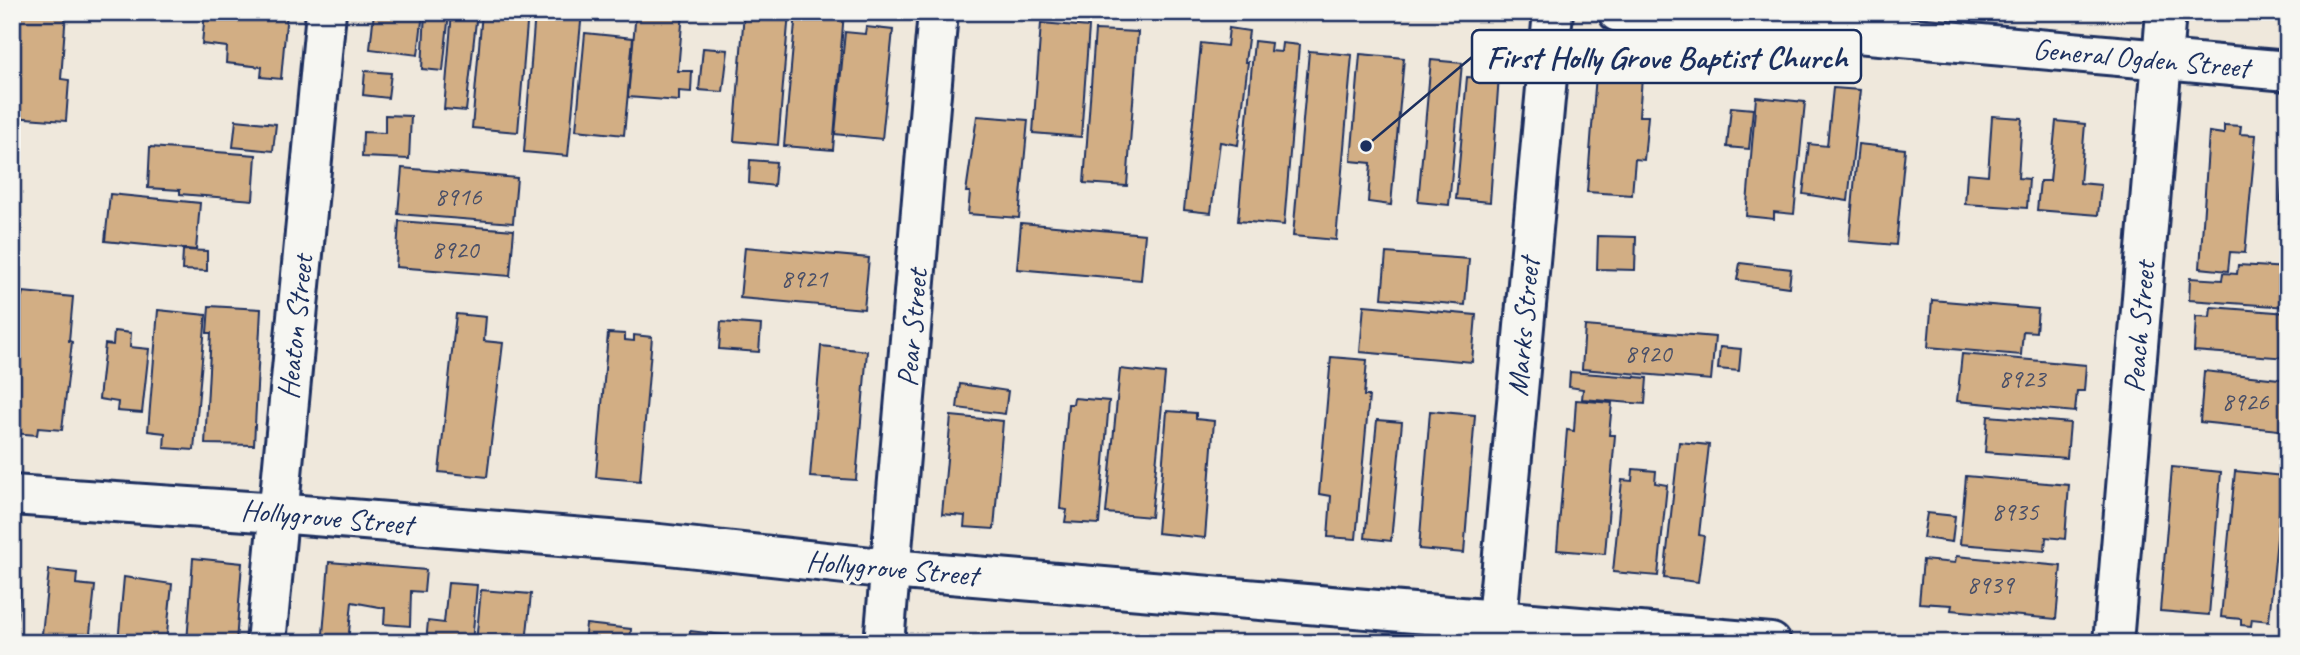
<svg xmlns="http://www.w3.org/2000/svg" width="2300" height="655" viewBox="0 0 2300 655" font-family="Caveat,sans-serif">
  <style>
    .building { fill: #d2ae84; stroke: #1b2f5e; stroke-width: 2 }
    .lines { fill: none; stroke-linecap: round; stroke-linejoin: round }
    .street-casing { stroke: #1b2f5e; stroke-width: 44 }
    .street { stroke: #f6f6f2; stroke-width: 38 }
    .labels { text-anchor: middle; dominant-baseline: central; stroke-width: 7; stroke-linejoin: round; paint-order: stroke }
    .number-label { font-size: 26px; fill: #494f68 }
    .street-label { font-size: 30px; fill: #1b2f5e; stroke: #f6f6f2 }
    .leader { fill: none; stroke: #1b2f5e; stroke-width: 2.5 }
    .callout-dot { fill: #1b2f5e; stroke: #f6f6f2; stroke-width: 2.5 }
    .callout { fill: #f6f6f2; stroke: #1b2f5e; stroke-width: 2.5 }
    .callout-label { font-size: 32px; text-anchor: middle; font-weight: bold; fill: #1b2f5e }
  </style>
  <rect width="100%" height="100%" fill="#efe8dc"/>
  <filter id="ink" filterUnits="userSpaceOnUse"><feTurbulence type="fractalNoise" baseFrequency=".0143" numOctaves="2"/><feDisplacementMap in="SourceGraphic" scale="14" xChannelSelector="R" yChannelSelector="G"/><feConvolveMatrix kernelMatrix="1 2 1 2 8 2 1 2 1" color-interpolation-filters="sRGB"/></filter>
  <g filter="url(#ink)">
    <!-- building -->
    <g class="building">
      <path d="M12 12H66L61 79 69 80 66 121 12 117Z"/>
      <path d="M205 12H287L281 79 261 77 262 67 226 63 227 47 202 44Z"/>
      <path d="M374 12H423L418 55 370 49Z"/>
      <path d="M425 12H449L443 71 422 69Z"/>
      <path d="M452 12H477L466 111 444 109Z"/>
      <path d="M482 12H528L518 132 472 128Z"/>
      <path d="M535 12H582L568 156 524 152Z"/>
      <path d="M636 12H683L678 71H692L691 92 679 91V101L628 97Z"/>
      <path d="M744 12H789L778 145 734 141Z"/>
      <path d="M796 12H844L833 150 784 146Z"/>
      <path d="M1041 23 1089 27 1081 137 1033 133Z"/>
      <path d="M866 27 893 30 882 139 835 134 845 32 865 34Z"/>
      <path d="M1229 28 1249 31 1245 62H1248L1238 145 1220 142 1211 213 1184 210 1201 43 1227 46Z"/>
      <path d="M1095 30 1138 32 1127 186 1084 183Z"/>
      <path d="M585 33 633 38 624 135 576 130Z"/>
      <path d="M1254 41 1271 43 1270 51 1281 52 1282 43 1299 45 1284 225 1238 221Z"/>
      <path d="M703 48 728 50 723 92 699 90Z"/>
      <path d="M1309 51 1352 55 1336 240 1293 236Z"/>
      <path d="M1360 54 1404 58 1391 205 1368 202 1371 163 1351 161Z"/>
      <path d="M1431 60 1462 63 1449 205 1418 202Z"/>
      <path d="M1486 60 1500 61 1490 202 1456 199 1467 77 1485 78Z"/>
      <path d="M1597 61 1643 65 1639 116H1648L1644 160 1635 159 1632 195 1587 192Z"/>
      <path d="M365 71 391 73 388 98 363 95Z"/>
      <path d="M1833 88 1860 90 1848 201 1803 194 1809 144 1827 146Z"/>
      <path d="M1756 97 1805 102 1794 214 1774 212V219L1746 216Z"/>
      <path d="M1731 107 1753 109 1749 149 1727 147Z"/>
      <path d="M385 115 411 116 409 159 362 157 363 132 385 133Z"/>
      <path d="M977 116 1028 120 1019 218 968 214 970 192H966Z"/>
      <path d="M1992 116 2022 118 2018 178 2029 179 2027 208 1965 204 1967 173 1988 175Z"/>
      <path d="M236 120 276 124 273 151 233 147Z"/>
      <path d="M2056 121 2085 124 2080 183 2101 185 2098 215 2037 210 2040 181H2050Z"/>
      <path d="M2224 125 2241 126 2240 134 2256 135 2245 253 2230 252 2228 271 2200 268 2209 132 2224 134Z"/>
      <path d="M1858 144 1905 149 1896 245 1849 241Z"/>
      <path d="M150 147 256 155 253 200 180 194V190L148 188Z"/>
      <path d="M750 160 776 162 774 186 749 183Z"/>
      <path d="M402 168 517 178 513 223 398 214Z"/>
      <path d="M2288 174V223H2279L2282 184H2287Z"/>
      <path d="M110 194 200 203 196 250 105 241Z"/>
      <path d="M399 221 514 230 510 276 396 267Z"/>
      <path d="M1021 223 1145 234 1141 280 1017 269Z"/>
      <path d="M1598 236 1636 237 1635 270 1597 269Z"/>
      <path d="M745 247 869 258 864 309 740 298Z"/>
      <path d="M183 250 207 251V271L182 270Z"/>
      <path d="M1386 253 1469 259 1465 305 1382 298Z"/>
      <path d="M1740 263 1791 269 1789 287 1737 280Z"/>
      <path d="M2238 265 2288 268V307L2189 300 2190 278 2222 280 2223 273 2237 274Z"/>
      <path d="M23 292 73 297 69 341 72 342 62 430 38 428 37 435 12 433V296H22Z"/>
      <path d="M1932 300 2038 309 2036 332 2023 331 2021 355 1928 347Z"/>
      <path d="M1364 305 1476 315 1472 362 1360 352Z"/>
      <path d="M209 306 261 309 254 445 205 444 211 333H207Z"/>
      <path d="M2211 307 2288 313V358L2194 351 2196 316 2210 317Z"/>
      <path d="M158 310 206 315 194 450 164 448 165 433 148 431Z"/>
      <path d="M456 314 486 317 484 341 503 343 487 477 439 472Z"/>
      <path d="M721 322 761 325 759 352 719 349Z"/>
      <path d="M1585 326 1715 337 1711 380 1582 369Z"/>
      <path d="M114 331 131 333 130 347 149 349 142 413 117 411 118 402 99 399 105 344 113 345Z"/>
      <path d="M608 333 625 334V340L634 341V335L652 337 640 481 596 477Z"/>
      <path d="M821 346 867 351 856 480 810 477Z"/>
      <path d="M1720 347 1741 349 1739 371 1718 369Z"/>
      <path d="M1962 354 2086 365 2084 391H2077L2075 412 1957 401Z"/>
      <path d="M1331 357 1367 360 1364 396H1369L1356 539 1328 537 1331 496 1319 494Z"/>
      <path d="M1120 369 1165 374 1151 517 1106 513Z"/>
      <path d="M2204 371 2288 380V431L2200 422Z"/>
      <path d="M1570 372 1647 378 1645 404 1582 399 1583 389 1569 387Z"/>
      <path d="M960 384 1008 391 1005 414 957 408Z"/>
      <path d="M1074 398 1109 401 1099 524 1065 522 1067 510 1060 509 1068 404H1073Z"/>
      <path d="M1576 400 1612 403 1609 435H1615L1605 554 1557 550 1567 430 1574 431Z"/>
      <path d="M1167 411 1196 413V419L1214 421 1205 538 1157 533Z"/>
      <path d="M1430 411 1475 415 1464 553 1419 549Z"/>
      <path d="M951 416 1003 421 994 529 964 527 965 516 942 514Z"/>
      <path d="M1988 416 2070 423 2067 458 1985 452Z"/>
      <path d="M1377 420 1402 422 1391 541 1365 538Z"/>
      <path d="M1679 442 1709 445 1699 535 1704 536 1698 582 1664 578Z"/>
      <path d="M2172 467 2221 472 2209 615 2160 611Z"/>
      <path d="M1633 469 1656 471 1655 483 1667 485 1658 576 1613 572 1622 480 1632 481Z"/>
      <path d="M2235 471 2283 476 2269 621 2252 619 2251 626 2241 625V619L2221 617Z"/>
      <path d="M1966 476 2069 485 2065 539 2046 537 2045 551 1960 544Z"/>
      <path d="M1927 513 1955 516 1952 542 1923 538Z"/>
      <path d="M1956 556 2061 566 2056 619 1951 610 1952 605 1919 603 1923 560 1955 563Z"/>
      <path d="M193 558 242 563 236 643H187Z"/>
      <path d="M329 562 426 570 424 592 411 591 410 626 384 624 385 608 352 602 348 643H314L315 634H323Z"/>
      <path d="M49 570 77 573 76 584 95 586 89 643H41Z"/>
      <path d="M124 577 172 584 166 643H118Z"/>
      <path d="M448 583 477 585 472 643H426L428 621 444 623Z"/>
      <path d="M12 585 20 586 15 643H12Z"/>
      <path d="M481 590 531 594 526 643H476Z"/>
      <path d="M586 624 631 629 630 643H584Z"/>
      <path d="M690 631 733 636 732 643H689Z"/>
      <path d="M791 636 836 639V643H791Z"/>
    </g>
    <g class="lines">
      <!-- street casing -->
      <g class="street-casing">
        <g id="street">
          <path d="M1618 12 2288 71"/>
          <path d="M12 495 277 513 659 544 891 569 1771 643"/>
          <path d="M1495 641 1553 12"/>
          <path d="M266 643 326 12"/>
          <path d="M884 643 938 12"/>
          <path d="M2113 643 2166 12"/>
        </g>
      </g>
      <!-- street -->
      <use href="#street" class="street"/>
    </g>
  </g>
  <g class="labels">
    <!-- number labels -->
    <g class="number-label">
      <text x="458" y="196">8916</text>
      <text x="455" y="249">8920</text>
      <text x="804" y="278">8921</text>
      <text x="1648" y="353">8920</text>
      <text x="2022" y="378">8923</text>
      <text x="2245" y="401">8926</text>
      <text x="2015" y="511">8935</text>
      <text x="1990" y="584">8939</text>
    </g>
    <!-- street labels -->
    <g class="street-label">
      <text transform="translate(2141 58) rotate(5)">General Ogden Street</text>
      <text transform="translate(295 327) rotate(-84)">Heaton Street</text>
      <text transform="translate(1523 327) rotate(-85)">Marks Street</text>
      <text transform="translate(2139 327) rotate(-85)">Peach Street</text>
      <text transform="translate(912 328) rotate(-85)">Pear Street</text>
      <text transform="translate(327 517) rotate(5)">Hollygrove Street</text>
      <text transform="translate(892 568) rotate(5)">Hollygrove Street</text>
    </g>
  </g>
  <!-- callouts -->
  <path class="leader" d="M1366 146L1472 57"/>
  <circle class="callout-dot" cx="1366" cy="146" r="7"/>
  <rect class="callout" x="1472" y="30" width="389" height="53" rx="7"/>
  <g class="callout-label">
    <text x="1667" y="68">First Holly Grove Baptist Church</text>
  </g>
  <!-- margin -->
  <rect width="2300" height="655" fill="none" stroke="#f6f6f2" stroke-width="42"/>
  <rect x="21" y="21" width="2258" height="613" fill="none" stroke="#1b2f5e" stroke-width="2.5" filter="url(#ink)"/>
</svg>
